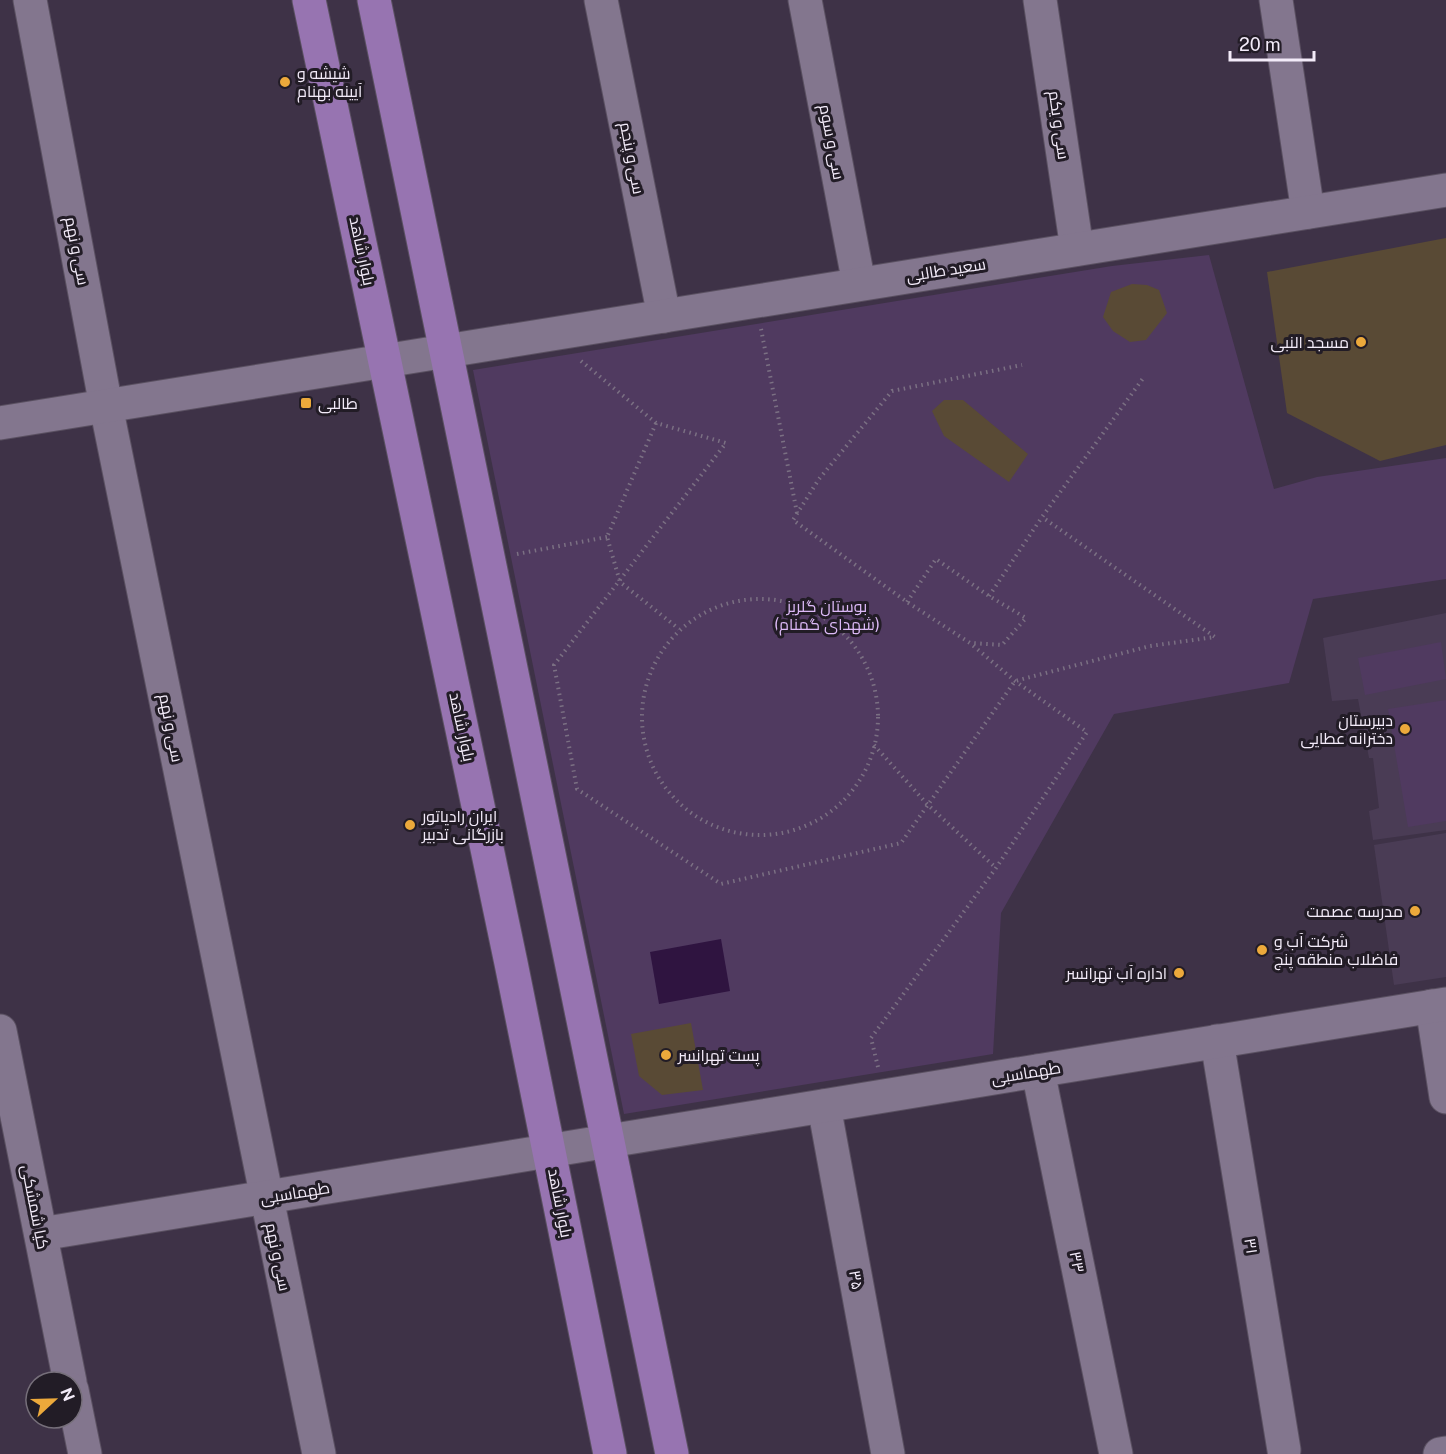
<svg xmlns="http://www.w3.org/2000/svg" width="1446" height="1454" viewBox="0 0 1446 1454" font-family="'Public Sans',Cairo,sans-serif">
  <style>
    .built { fill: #4a3c55 }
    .green { fill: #503a60 }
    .water { fill: #2f1440 }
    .building { fill: #594a35 }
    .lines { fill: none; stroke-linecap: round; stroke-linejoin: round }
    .minor-casing { stroke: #5a5061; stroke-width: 35 }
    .major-casing { stroke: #5a5061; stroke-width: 35 }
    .path { stroke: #7b7083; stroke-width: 4; stroke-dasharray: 1.5 4.5; stroke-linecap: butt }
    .minor { stroke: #83768e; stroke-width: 33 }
    .major { stroke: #9774b1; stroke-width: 33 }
    .poi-dot { fill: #eca93b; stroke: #221c26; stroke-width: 2 }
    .labels { text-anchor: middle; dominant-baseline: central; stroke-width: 6; stroke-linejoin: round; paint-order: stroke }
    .poi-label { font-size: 16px; fill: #f3ebf9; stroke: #221c26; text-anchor: start }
    .street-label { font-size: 16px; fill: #f3ebf9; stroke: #221c26 }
    .park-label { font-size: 16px; fill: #ddbaf8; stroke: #221c26 }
  </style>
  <rect width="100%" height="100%" fill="#3e3247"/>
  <!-- built -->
  <g class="built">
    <path d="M1446 613V830L1373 840 1369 811 1379 808 1373 758H1369L1358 699 1332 701 1323 638Z"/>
    <path d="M1446 833V977L1394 985 1374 845Z"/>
  </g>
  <!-- green -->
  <g class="green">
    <path d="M1209 255 1274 489 1317 477 1446 458V579L1313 599 1289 683 1114 714 1001 913 993 1054 624 1114 473 370 1112 266Z"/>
    <path d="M1441 642 1446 679 1365 695 1358 658Z"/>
    <path d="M1446 700V821L1408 827 1388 709Z"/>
  </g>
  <!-- water -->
  <path class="water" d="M721 939 730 991 659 1004 650 952Z"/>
  <!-- building -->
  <g class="building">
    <path d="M1446 238V445L1380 461 1287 413 1267 272Z"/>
    <path d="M1132 284 1147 285 1159 290 1167 313 1146 340 1130 342 1113 331 1103 317 1111 292Z"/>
    <path d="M944 400H963L1028 454 1009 482 944 436 932 411Z"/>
    <path d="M691 1023 703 1090 662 1095 639 1076 631 1034Z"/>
  </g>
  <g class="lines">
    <!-- minor casing -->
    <g class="minor-casing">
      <g id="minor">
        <path d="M30 0 106 406 319 1454"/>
        <path d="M601 0 664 316"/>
        <path d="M805 0 859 284"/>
        <path d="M1040 0 1077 249"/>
        <path d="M1276 0 1308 212"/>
        <path d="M0 423 1446 190"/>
        <path d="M1432 1006 1446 1097"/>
        <path d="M0 1031 70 1382"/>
        <path d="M1217 1041 1284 1450"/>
        <path d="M1038 1071 1116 1454"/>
        <path d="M824 1106 888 1454"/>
        <path d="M41 1234 1446 1004"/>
        <path d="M72 1390 85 1454"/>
        <path d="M1440 1454 1446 1453"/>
      </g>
    </g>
    <!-- major casing -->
    <g class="major-casing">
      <g id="major">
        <path d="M309 0 511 963 610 1454"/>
        <path d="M374 0 672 1454"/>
      </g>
    </g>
    <!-- path -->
    <g class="path">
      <path d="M761 329 797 513"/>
      <path d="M581 361 656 423 726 443 554 665 577 789 721 884 901 843 1015 681 1150 646 1215 637 1042 517"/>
      <path d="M656 423 607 537 620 582 679 629"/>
      <path d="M517 554 607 537"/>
      <path d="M989 596 1042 517 1144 377"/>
      <circle cx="760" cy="717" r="118"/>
      <path d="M907 602 936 559 989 596 1026 618 1002 645 971 643"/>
      <path d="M874 745 927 804 996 868"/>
      <path d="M878 1067 871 1038 996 868 1087 732 1015 681 970 643 907 602 793 520 819 479 892 391 1022 365"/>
    </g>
    <!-- minor -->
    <use href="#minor" class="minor"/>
    <!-- major -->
    <use href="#major" class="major"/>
  </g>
  <!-- markers -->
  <g class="poi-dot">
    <circle cx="285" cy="82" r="6"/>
    <circle cx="1361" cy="342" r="6"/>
    <rect x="300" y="397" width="12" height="12" rx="3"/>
    <circle cx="1405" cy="729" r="6"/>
    <circle cx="410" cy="825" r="6"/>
    <circle cx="1415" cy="911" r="6"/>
    <circle cx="1262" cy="950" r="6"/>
    <circle cx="1179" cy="973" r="6"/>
    <circle cx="666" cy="1055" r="6"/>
  </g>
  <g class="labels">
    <!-- poi labels -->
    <g class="poi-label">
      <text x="297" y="73">شیشه و<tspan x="297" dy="18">آیینه بهنام</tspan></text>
      <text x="1349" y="342" text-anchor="end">مسجد النبی</text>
      <text x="318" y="403">طالبی</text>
      <text x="1393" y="720" text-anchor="end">دبیرستان<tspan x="1393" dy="18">دخترانه عطایی</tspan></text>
      <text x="422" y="816">ایران رادیاتور<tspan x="422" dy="18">بازرگانی تدبیر</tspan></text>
      <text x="1403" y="911" text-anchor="end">مدرسه عصمت</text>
      <text x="1274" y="941">شرکت آب و<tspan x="1274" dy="18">فاضلاب منطقه پنج</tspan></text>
      <text x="1167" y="973" text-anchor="end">اداره آب تهرانسر</text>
      <text x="678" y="1055">پست تهرانسر</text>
    </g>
    <!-- street labels -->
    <g class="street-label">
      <text transform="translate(1059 125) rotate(82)">سی و یکم</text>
      <text transform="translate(832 142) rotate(79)">سی و سوم</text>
      <text transform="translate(632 158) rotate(79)">سی و پنجم</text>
      <text transform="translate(77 251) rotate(79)">سی و نهم</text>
      <text transform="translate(362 251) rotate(78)">بلوار شاهد</text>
      <text transform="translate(946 270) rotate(-9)">سعید طالبی</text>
      <text transform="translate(462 727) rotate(78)">بلوار شاهد</text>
      <text transform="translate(171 728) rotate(79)">سی و نهم</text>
      <text transform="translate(1026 1073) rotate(-9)">طهماسبی</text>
      <text transform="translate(295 1193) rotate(-9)">طهماسبی</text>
      <text transform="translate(560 1203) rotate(79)">بلوار شاهد</text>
      <text transform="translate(35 1207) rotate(79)">کیا شمشکی</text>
      <text transform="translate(1251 1246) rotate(81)">۳۱</text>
      <text transform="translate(278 1257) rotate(78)">سی و نهم</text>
      <text transform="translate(1077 1262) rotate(79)">۳۳</text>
      <text transform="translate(856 1280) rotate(80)">۳۵</text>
    </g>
    <!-- park labels -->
    <g class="park-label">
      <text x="827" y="606">بوستان گلریز<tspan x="827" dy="18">(شهدای گمنام)</tspan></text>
    </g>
  </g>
  <!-- north arrow -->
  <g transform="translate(54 1400) rotate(68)"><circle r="28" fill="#221c26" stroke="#766f7a" stroke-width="1.5"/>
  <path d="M0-4.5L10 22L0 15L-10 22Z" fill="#eca93b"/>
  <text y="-9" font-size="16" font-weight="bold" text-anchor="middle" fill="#f3ebf9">N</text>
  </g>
  <!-- scale -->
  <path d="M1230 51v9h84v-9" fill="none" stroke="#f3ebf9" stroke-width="3"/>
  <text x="1239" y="51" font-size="18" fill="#f3ebf9" stroke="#221c26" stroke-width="4.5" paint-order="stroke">20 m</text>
</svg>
